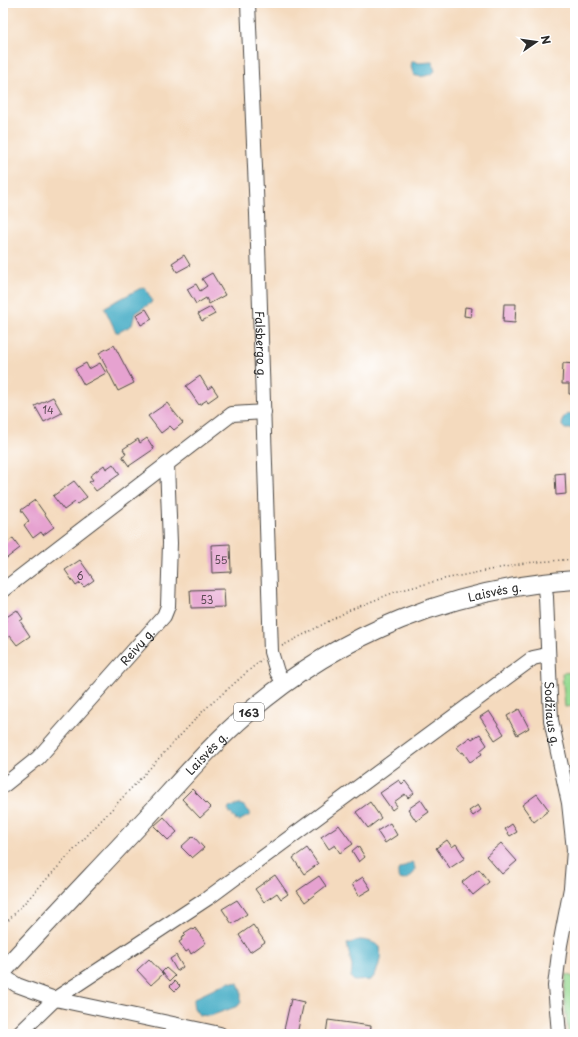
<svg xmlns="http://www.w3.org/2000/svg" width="578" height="1037" viewBox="0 0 578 1037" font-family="'Playpen Sans',sans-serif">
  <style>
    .green { fill: #97db93; stroke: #61835f }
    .water { fill: #47adc6; stroke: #396c78 }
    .building { fill: #e6a2d0 }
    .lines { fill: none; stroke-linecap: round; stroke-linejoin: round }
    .minor-casing { stroke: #494541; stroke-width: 16 }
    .major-casing { stroke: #494541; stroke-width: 20 }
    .path { stroke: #494541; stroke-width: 1.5; stroke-dasharray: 1 3; stroke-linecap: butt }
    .minor { stroke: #fff; stroke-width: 14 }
    .major { stroke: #fff; stroke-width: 18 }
    .labels { text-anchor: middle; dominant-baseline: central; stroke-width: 3.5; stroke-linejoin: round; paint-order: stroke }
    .number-label { font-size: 10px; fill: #5a4954 }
    .shield { fill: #fff; stroke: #6b6b6b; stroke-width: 1 }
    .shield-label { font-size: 11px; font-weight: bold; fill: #2b2b2b }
    .street-label { font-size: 12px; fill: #2b2b2b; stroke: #fff }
  </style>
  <rect width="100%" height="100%" fill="#fff"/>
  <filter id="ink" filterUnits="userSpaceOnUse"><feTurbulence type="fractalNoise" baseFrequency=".025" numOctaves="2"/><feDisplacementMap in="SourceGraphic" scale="8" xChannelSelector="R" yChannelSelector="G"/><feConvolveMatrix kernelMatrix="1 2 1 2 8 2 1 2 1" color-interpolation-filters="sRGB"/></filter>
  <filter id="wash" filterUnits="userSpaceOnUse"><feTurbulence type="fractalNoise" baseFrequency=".012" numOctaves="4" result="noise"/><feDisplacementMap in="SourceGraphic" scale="16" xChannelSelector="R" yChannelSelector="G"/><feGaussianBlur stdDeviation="0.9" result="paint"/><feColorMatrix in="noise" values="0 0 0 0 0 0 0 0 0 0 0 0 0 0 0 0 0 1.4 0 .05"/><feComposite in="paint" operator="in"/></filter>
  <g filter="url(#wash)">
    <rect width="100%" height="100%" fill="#f4dabe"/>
    <!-- green -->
    <g class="green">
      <path d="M575 672V706L565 707 562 673Z"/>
      <path d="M566 974 575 978V1034H568L564 994Z"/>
    </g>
    <!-- water -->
    <g class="water">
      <path d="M414 61 419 63 432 62 435 71C430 76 420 78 414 75L411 67 412 62Z"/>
      <path d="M143 287 145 288 152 300 151 303 135 313 132 325 119 332H116L105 309V307Z"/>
      <path d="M575 413V429H565L562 426 563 418 566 415Z"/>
      <path d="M239 804 244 806 250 812V815L239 821 236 820 228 810 229 808Z"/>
      <path d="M412 862C419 870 412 877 404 880L400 879 398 876V870Z"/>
      <path d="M359 940C367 940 374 942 380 947 382 956 378 973 371 980L354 981 351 978 352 967 347 944Z"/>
      <path d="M229 982 238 983 241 991V1002L238 1006 210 1016 199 1015 194 1008 193 1002 195 998Z"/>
    </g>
    <g id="blocks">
      <!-- building -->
      <g class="building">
        <path d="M184 255 190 265 177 272 172 263Z"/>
        <path d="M212 273 225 295 209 304 206 298 196 304 187 289 196 284 200 291 207 286 202 279Z"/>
        <path d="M504 304H516L515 323 503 322Z"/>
        <path d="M211 307 215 314 202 321 198 314Z"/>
        <path d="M465 307 472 308 471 317 464 316Z"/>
        <path d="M146 309 152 319 141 325 136 315Z"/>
        <path d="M114 345 134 383 118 391 99 353Z"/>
        <path d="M86 363 89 369 100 363 106 373 84 385 75 369Z"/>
        <path d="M563 363 575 364V394H569V384H562Z"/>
        <path d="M200 376 208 389 212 386 218 395 208 402 207 400 199 405 186 386Z"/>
        <path d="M53 397 62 413 44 422 35 406Z"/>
        <path d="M167 403 183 423 174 430 170 426 161 433 148 416Z"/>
        <path d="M147 438 154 449 129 466 122 456 126 454 123 449 138 439 140 443Z"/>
        <path d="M575 452V468H573L571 453Z"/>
        <path d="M113 464 120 474 96 491 89 482 93 480 90 476 104 465 106 469Z"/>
        <path d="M565 473 566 494 556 495 555 474Z"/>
        <path d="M74 481 87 497 77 504 75 502 64 510 53 496Z"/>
        <path d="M35 500 54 527 43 535 41 532 33 538 24 525 29 521 21 510Z"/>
        <path d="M13 538 20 548 3 561V539L6 543Z"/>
        <path d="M230 544 231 572 212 573 211 545Z"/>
        <path d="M80 560 94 580 84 587 80 583 76 586 65 570Z"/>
        <path d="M224 589 225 607 191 608 190 590Z"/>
        <path d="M17 610 23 619 20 621 30 636 17 645 10 636 6 639 3 635V623L6 621 5 618Z"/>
        <path d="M519 709 529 728 517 735 507 716Z"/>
        <path d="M489 711 504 734 495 740 480 717Z"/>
        <path d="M480 734 487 745 480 751 482 754 470 762 463 752 461 753 457 747 470 737 472 739Z"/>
        <path d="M399 780 402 784 405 781 414 793 408 798 405 794 394 802 397 806 392 810 380 793Z"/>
        <path d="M192 789 211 808 200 818 182 799Z"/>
        <path d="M537 794 549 810 534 822 522 805Z"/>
        <path d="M421 800 429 812 416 821 408 809Z"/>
        <path d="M370 802 381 818 368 828 356 812Z"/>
        <path d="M478 805 481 810 473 816 469 811Z"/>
        <path d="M164 817 177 832 168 840 154 826Z"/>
        <path d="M390 823 397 835 385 843 377 831Z"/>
        <path d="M512 824 517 832 510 836 505 829Z"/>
        <path d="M339 825 353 844 340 853 335 845 329 849 321 837Z"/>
        <path d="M193 836 204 848 192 858 181 847Z"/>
        <path d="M447 840 452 847 456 844 465 858 450 868 436 848Z"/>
        <path d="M501 843 517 861 502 874 486 856Z"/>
        <path d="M358 846 365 857 359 862 352 851Z"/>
        <path d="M307 848 318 864 304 874 293 858Z"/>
        <path d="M479 869 489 882 473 895 462 882Z"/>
        <path d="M275 875 288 894 281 899 277 893 264 902 255 889Z"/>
        <path d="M319 876 326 886 305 902 297 891Z"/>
        <path d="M363 877 371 889 359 896 352 884Z"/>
        <path d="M237 900 247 914 232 924 222 909Z"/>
        <path d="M253 925 265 942 250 952 239 935Z"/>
        <path d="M192 928 193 930 195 928 206 943 191 954 189 950 186 952 179 942 182 940 181 938 186 935 184 933Z"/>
        <path d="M176 955 183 967 177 971 170 959Z"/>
        <path d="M149 959 163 974 151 985 137 970Z"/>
        <path d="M166 968 175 976 170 981 162 972Z"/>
        <path d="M175 981 180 986 175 991 170 986Z"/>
        <path d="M291 999 304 1002 297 1034H283Z"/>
        <path d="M328 1020 371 1026 370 1034H346L336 1033V1034H326Z"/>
      </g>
    </g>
  </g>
  <g filter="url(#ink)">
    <use href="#blocks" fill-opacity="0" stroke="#494541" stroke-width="1"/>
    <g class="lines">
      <!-- minor casing -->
      <g class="minor-casing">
        <g id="minor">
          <path id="s1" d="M248 3 257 214 271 652 277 672 284 683"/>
          <path id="s2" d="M544 583 546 597 551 720 569 803 574 850 571 888 560 945 555 986 559 1034"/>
          <path d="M3 590 232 414 264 412"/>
          <path id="s3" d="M3 786 38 758 164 616 168 606 170 543 167 464"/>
          <path d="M3 976 17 985 55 999 220 1034"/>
          <path d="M19 1034 55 999 208 898 533 658 547 655"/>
        </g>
      </g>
      <!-- major casing -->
      <g class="major-casing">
        <g id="major">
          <path id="s4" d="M3 971C47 923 92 876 136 829 173 790 207 748 248 713 340 633 454 588 575 580"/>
        </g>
      </g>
      <!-- path -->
      <g class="path">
        <path d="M282 646 350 610 395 592 444 579 525 563 575 559"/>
        <path d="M3 926 204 710 262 659"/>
      </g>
      <!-- minor -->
      <use href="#minor" class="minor"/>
      <!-- major -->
      <use href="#major" class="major"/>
    </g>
  </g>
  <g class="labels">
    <!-- number labels -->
    <g class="number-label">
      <text x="48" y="409">14</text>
      <text x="221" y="559">55</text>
      <text x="80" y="575">6</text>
      <text x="207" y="599">53</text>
    </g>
    <!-- shield labels -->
    <rect class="shield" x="234" y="703" width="30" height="18" rx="3"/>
    <g class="shield-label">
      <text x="249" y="712">163</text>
    </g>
    <!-- street labels -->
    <g class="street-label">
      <text stroke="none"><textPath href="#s1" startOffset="342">Falsbergo g.</textPath></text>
      <text stroke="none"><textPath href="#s4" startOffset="634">Laisvės g.</textPath></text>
      <text stroke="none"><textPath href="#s3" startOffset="194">Reivų g.</textPath></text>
      <text stroke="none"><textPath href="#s2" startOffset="131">Sodžiaus g.</textPath></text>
      <text stroke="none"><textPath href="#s4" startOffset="298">Laisvės g.</textPath></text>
    </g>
  </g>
  <!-- margin -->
  <rect width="578" height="1037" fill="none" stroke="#fff" stroke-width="16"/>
  <!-- north arrow -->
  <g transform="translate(536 42) rotate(77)" stroke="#ffffff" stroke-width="3" paint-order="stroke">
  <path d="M0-3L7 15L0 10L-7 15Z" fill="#2b2b2b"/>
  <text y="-6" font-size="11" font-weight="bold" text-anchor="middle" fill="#2b2b2b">N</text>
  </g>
</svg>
